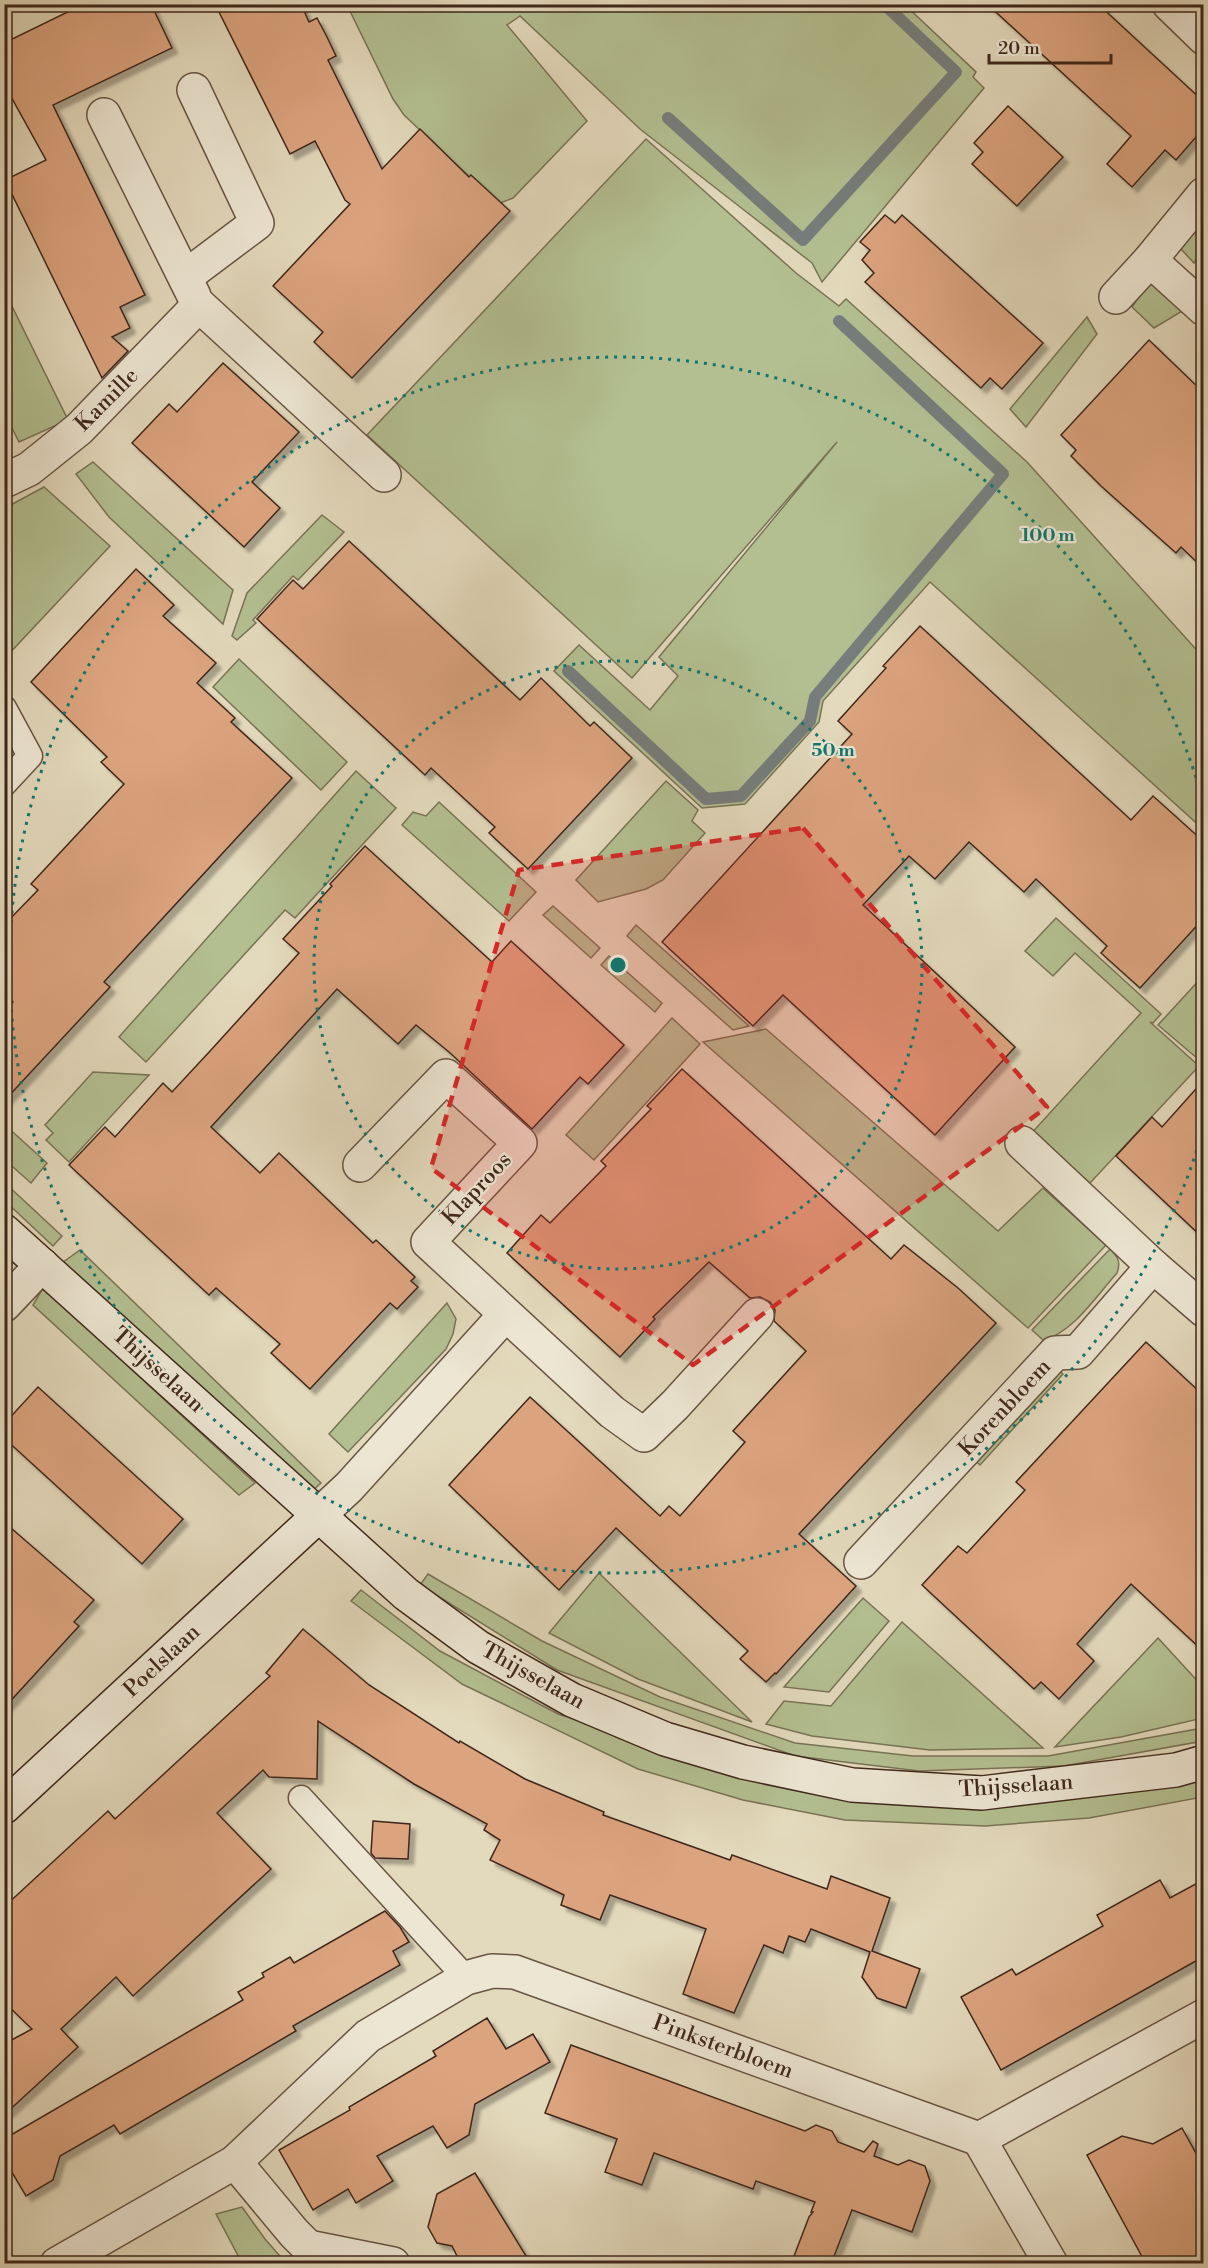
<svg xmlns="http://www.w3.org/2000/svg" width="1208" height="2268" viewBox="0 0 1208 2268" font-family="'Libre Bodoni',serif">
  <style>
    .green { fill: #b3bf91; stroke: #797356; stroke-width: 1.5 }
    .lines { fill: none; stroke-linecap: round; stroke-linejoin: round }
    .stream { stroke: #767d7c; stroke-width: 12 }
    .building { fill: #dba37e; stroke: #3f271b; stroke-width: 1.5; filter: url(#shadow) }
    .lane-casing { stroke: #685443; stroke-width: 27 }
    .street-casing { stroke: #685443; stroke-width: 36 }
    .secondary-casing { stroke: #3f271b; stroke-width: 36 }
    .lane { stroke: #ede6d3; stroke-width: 24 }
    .street { stroke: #ede6d3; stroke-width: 33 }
    .secondary { stroke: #ede6d3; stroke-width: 33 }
    .marked { fill: #d62828; fill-opacity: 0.2; stroke: #d62828; stroke-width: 4.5; stroke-dasharray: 12 8; stroke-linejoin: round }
    .ring { fill: none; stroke: #0f766e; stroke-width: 3; stroke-dasharray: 3 6 }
    .labels { text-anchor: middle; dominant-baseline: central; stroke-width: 4.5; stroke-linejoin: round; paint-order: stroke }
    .street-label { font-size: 22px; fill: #3f271b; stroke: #ede6d3 }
    .centre { fill: #0f766e; stroke: #ede6d3; stroke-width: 3 }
    .ring-label { font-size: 18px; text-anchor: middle; font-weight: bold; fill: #0f766e; stroke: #ede6d3; stroke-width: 4.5; stroke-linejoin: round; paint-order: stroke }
  </style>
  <defs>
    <filter id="shadow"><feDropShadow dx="5.5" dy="5.5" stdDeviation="1.5" flood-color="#0004"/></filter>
  </defs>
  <rect width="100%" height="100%" fill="#e3d9bc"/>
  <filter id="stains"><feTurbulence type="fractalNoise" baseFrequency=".00333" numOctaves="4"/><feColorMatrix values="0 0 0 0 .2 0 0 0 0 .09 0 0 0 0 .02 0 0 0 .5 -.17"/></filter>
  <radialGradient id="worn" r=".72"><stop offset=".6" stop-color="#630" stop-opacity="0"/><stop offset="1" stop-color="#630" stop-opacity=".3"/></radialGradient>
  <!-- green -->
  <g class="green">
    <path d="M347 5H905L976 72 973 77 984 88 822 282 812 263 640 129 520 16 507 25 587 121 513 198 498 204 404 115 393 99Z"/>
    <path d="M646 139 796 273 839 306 846 299 1027 462 1203 657V829L930 582 823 701 819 722 745 804 702 808 554 671 579 645 650 710 678 676 659 657 837 442 632 678 367 435Z"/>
    <path d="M1203 220V251L1194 263 1180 248Z"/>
    <path d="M1149 282 1184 310 1154 328 1132 307Z"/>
    <path d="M4 290 68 420 19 442 5 414Z"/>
    <path d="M1087 317 1097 334 1026 427 1010 409Z"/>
    <path d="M93 462 233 590 223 624 109 517 76 474Z"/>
    <path d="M44 487 110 546 5 658V508Z"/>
    <path d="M322 515 344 532 298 580 293 576 253 620 256 623 237 640 232 636 247 593Z"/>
    <path d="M239 659 347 762 321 790 213 687Z"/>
    <path d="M356 771 396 808 295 918 285 910 146 1062 119 1037Z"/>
    <path d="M666 781 698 810 692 821 705 833 663 880 646 889 598 902 576 880Z"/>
    <path d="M439 802 536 892 509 921 402 825 413 812 426 816Z"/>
    <path d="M553 906 600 948 591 958 543 915Z"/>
    <path d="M1056 918 1161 1014 1153 1023 1150 1022 1199 1066 1090 1183 1064 1161 1028 1137 1141 1013 1075 953 1053 976 1025 951Z"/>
    <path d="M636 925 749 1026 733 1030 627 936Z"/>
    <path d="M609 956 662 1003 655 1012 601 965Z"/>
    <path d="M1203 976V1052L1198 1059 1158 1025Z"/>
    <path d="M672 1018 700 1044 594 1160 566 1135Z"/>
    <path d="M766 1029 998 1231 1043 1188 1106 1245 1028 1328 703 1042Z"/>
    <path d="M93 1072 149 1075 69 1162 46 1140 53 1133 45 1125Z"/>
    <path d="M5 1125 47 1163 31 1183 5 1160Z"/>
    <path d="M5 1183 62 1236 53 1246 5 1201Z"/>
    <path d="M1110 1249C1118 1257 1121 1262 1117 1273 1098 1294 1072 1334 1043 1340L1032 1330Z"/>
    <path d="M80 1250 321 1483 310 1493 59 1265Z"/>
    <path d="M43 1288 255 1483 239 1495 33 1305Z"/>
    <path d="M447 1303 456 1319 453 1334 446 1349 348 1452 329 1434Z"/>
    <path d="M1049 1362 1063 1374 980 1465 966 1452Z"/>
    <path d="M599 1573 752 1722 638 1679 549 1633Z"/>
    <path d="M428 1574 542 1641 660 1697 795 1743 913 1756H1048L1203 1728V1741L1064 1766 919 1771 795 1756 557 1670 420 1585Z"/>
    <path d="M361 1590 440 1651 558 1714 801 1789 1203 1773V1797L1089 1818 985 1826 845 1820 743 1800 638 1769 462 1684 351 1601Z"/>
    <path d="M863 1598 889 1621 829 1692 784 1687Z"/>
    <path d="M902 1622 1043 1748 930 1750 812 1736 766 1724 784 1701 831 1706Z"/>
    <path d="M1158 1638 1203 1687V1718L1121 1737 1055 1747Z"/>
    <path d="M242 2207 265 2239 286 2263H242L216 2214Z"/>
  </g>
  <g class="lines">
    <!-- stream -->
    <g class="stream">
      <path d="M668 118 803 240 956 72 884 4"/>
      <path d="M568 671 706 799 741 796 810 721 815 697 1003 474 839 321"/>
    </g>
  </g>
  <!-- building -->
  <g class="building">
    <path d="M84 4H151L172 48 53 105 145 295 120 307 130 328 112 337 128 351 102 378 5 180 46 160 4 84V43Z"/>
    <path d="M215 4H301L309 22 317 18 327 37 336 56 328 60 382 169 420 129 469 177 471 175 510 211 352 378 314 342 323 332 273 286 350 204 345 200 315 141 290 154Z"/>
    <path d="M987 4H1098L1203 101V129L1176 160 1165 150 1132 187 1107 164 1131 136Z"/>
    <path d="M1008 106 1063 157 1017 206 972 164 983 152 974 143Z"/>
    <path d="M885 215 895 223 902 215 1043 343 1002 389 990 378 981 388 865 282 874 273 862 260 870 250 860 242Z"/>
    <path d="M1149 340 1203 392V568L1181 547 1176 553 1101 486 1071 456 1076 450 1061 435Z"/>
    <path d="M223 363 299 432 252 482 280 508 244 547 132 443 169 404 177 412Z"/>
    <path d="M349 541 520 700 541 678 590 726 594 722 632 758 528 869 489 833 495 827 431 768 425 775 257 619 293 580 303 589Z"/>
    <path d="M136 569 174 605 163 616 216 663 197 683 235 718 231 722 292 778 104 982 110 987 4 1101V1011L13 1002 4 994V925L38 890 31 884 124 784 101 762 107 757 31 682Z"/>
    <path d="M920 626 1131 820 1153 796 1203 841V919L1140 988 1101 953 1107 946 1036 879 1024 892 969 842 935 879 909 856 863 905 1015 1047 935 1135 783 995 753 1026 662 942 852 734 838 721 886 668 883 666Z"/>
    <path d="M365 846 492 962 511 941 624 1045 588 1084 580 1077 532 1129 449 1052 416 1025 398 1044 337 989 211 1127 260 1173 279 1153 373 1243 376 1240 415 1277 411 1281 418 1287 397 1309 390 1303 310 1389 271 1353 280 1344 216 1288 209 1295 69 1165 105 1127 115 1137 163 1083 172 1092 211 1050 299 953 283 939 332 886 330 884Z"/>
    <path d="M682 1069 891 1259 904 1245 958 1288 996 1323 799 1534 856 1586 776 1674 775 1673 766 1682 740 1659 748 1651 616 1528 559 1590 449 1485 530 1397 660 1516 669 1506 680 1516 745 1442 733 1431 806 1351 774 1321 775 1310 770 1302 760 1297 750 1298 709 1262 653 1317 655 1319 620 1357 507 1253 541 1215 550 1223 606 1166 601 1161 651 1109 647 1106Z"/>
    <path d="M1203 1081V1238L1116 1156 1152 1117 1162 1127Z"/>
    <path d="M1146 1342 1203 1395V1651L1131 1584 1077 1644 1094 1661 1059 1699 1041 1682 1034 1689 922 1585 958 1546 967 1553 1025 1490 1016 1482Z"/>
    <path d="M38 1387 183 1519 142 1564 4 1438V1424Z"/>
    <path d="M4 1522 94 1600 74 1622 79 1626 4 1708Z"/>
    <path d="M303 1629 369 1685 459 1743 460 1741 525 1779 604 1812 603 1815 730 1860 732 1855 827 1889 831 1876 890 1898 872 1951 920 1969 906 2008 877 1998 862 1977 870 1952 811 1929 805 1942 789 1936 783 1953 764 1945 734 2013 683 1994 706 1929 610 1895 600 1920 561 1905 564 1895 490 1860 500 1840 484 1830 487 1824 414 1784 318 1721 317 1779 269 1777 263 1770 217 1813 271 1869 133 1996 116 1977 61 2029 78 2047 4 2115V2044L32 2029 4 2002V1907L108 1811 115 1819 270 1676 266 1673Z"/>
    <path d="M373 1821 410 1824 408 1859 375 1858 371 1853Z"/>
    <path d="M1160 1880 1170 1898 1203 1880V1957L1001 2070 961 1997 1012 1969 1016 1975 1103 1926 1097 1915Z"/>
    <path d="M385 1911 400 1927 409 1942 393 1951 400 1965 293 2026 296 2031 120 2134 114 2125 60 2156 53 2180 26 2196 4 2159V2139L243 2000 238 1992 264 1977 262 1973 290 1957 294 1963Z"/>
    <path d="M487 2018 506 2049 533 2034 550 2062 475 2104 469 2135 447 2148 433 2126 377 2156 393 2181 356 2203 348 2189 313 2210 279 2150 350 2110 349 2107 436 2056 433 2051Z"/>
    <path d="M571 2045 805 2131 816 2125 832 2131 838 2142 864 2152 873 2141 878 2144 874 2156 898 2165 909 2160 925 2166 930 2181 912 2232 852 2210 831 2264H791L809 2217 813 2212H811L815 2202 756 2181 753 2189 654 2153 642 2185 605 2172 617 2139 545 2113Z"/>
    <path d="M1182 2128 1203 2166V2264H1146L1087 2155 1122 2136 1153 2144Z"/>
    <path d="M475 2173 531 2264H461L452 2246 437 2243 428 2227 437 2194Z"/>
  </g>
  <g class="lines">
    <!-- lane casing -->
    <g class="lane-casing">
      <g id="lane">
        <path d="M4 708 30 756 4 784"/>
        <path d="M301 1798 466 1978"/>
      </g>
    </g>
    <!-- street casing -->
    <g class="street-casing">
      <g id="street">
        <path d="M1169 4 1204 38"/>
        <path d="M104 115 194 296"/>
        <path d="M1150 260 1204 309"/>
        <path d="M185 277 257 223 194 90"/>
        <path d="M1116 297 1150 260 1204 194"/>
        <path d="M4 481 29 469 79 429 199 305 384 475"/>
        <path d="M1022 1143 1153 1266 1204 1310"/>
        <path d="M360 1165 446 1076 520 1143 428 1242 612 1412 644 1435 675 1405 757 1315"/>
        <path d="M4 1305 42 1265"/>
        <path d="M319 1515 349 1487 505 1315"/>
        <path d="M861 1562 1055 1353 1078 1352 1153 1266"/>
        <path d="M979 2139 1051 2264"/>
        <path d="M235 2162 294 2233 308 2247 393 2264"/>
        <path d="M57 2264 235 2162 368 2036 466 1978 492 1971 515 1972 979 2139 1204 2016"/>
      </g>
    </g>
    <!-- secondary casing -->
    <g class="secondary-casing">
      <g id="secondary">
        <path d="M4 1231 406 1594 478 1647 572 1700 665 1739 743 1762 852 1785 982 1793 1176 1770 1204 1762"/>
        <path d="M4 1807 319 1515"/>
      </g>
    </g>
    <!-- lane -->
    <use href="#lane" class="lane"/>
    <!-- street -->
    <use href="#street" class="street"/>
    <!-- secondary -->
    <use href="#secondary" class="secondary"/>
  </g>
  <!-- marked area -->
  <path class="marked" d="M803 828 1047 1107 693 1365 431 1168 519 870Z"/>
  <!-- distance rings -->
  <g class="ring">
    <circle cx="618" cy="965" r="304"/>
    <path d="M1202 1133A608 608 0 1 1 1202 797"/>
  </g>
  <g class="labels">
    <!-- street labels -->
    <g class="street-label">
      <text transform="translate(107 400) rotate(-45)">Kamille</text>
      <text transform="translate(477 1189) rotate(-47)">Klaproos</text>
      <text transform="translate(158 1370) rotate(42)">Thijsselaan</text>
      <text transform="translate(1005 1408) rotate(-47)">Korenbloem</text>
      <text transform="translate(162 1661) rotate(-43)">Poelslaan</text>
      <text transform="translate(533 1676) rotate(29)">Thijsselaan</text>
      <text transform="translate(1016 1786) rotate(-4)">Thijsselaan</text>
      <text transform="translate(723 2047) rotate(20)">Pinksterbloem</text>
    </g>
  </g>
  <circle cx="618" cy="965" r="9" class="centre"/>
  <g class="ring-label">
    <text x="1048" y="541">100 m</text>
    <text x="833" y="756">50 m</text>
  </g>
  <!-- margin -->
  <rect width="1208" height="2268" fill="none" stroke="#e3d9bc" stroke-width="24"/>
  <rect x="6" y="6" width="1196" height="2256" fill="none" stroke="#3f271b" stroke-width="3"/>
  <rect x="12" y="12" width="1184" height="2244" fill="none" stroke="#3f271b" stroke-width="1.5"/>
  <!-- scale -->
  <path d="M989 54v9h122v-9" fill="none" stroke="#3f271b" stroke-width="3"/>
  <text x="998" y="54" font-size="18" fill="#3f271b" stroke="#ede6d3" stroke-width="4.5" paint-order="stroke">20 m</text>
  <rect width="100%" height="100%" filter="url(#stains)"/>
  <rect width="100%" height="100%" fill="url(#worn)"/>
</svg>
